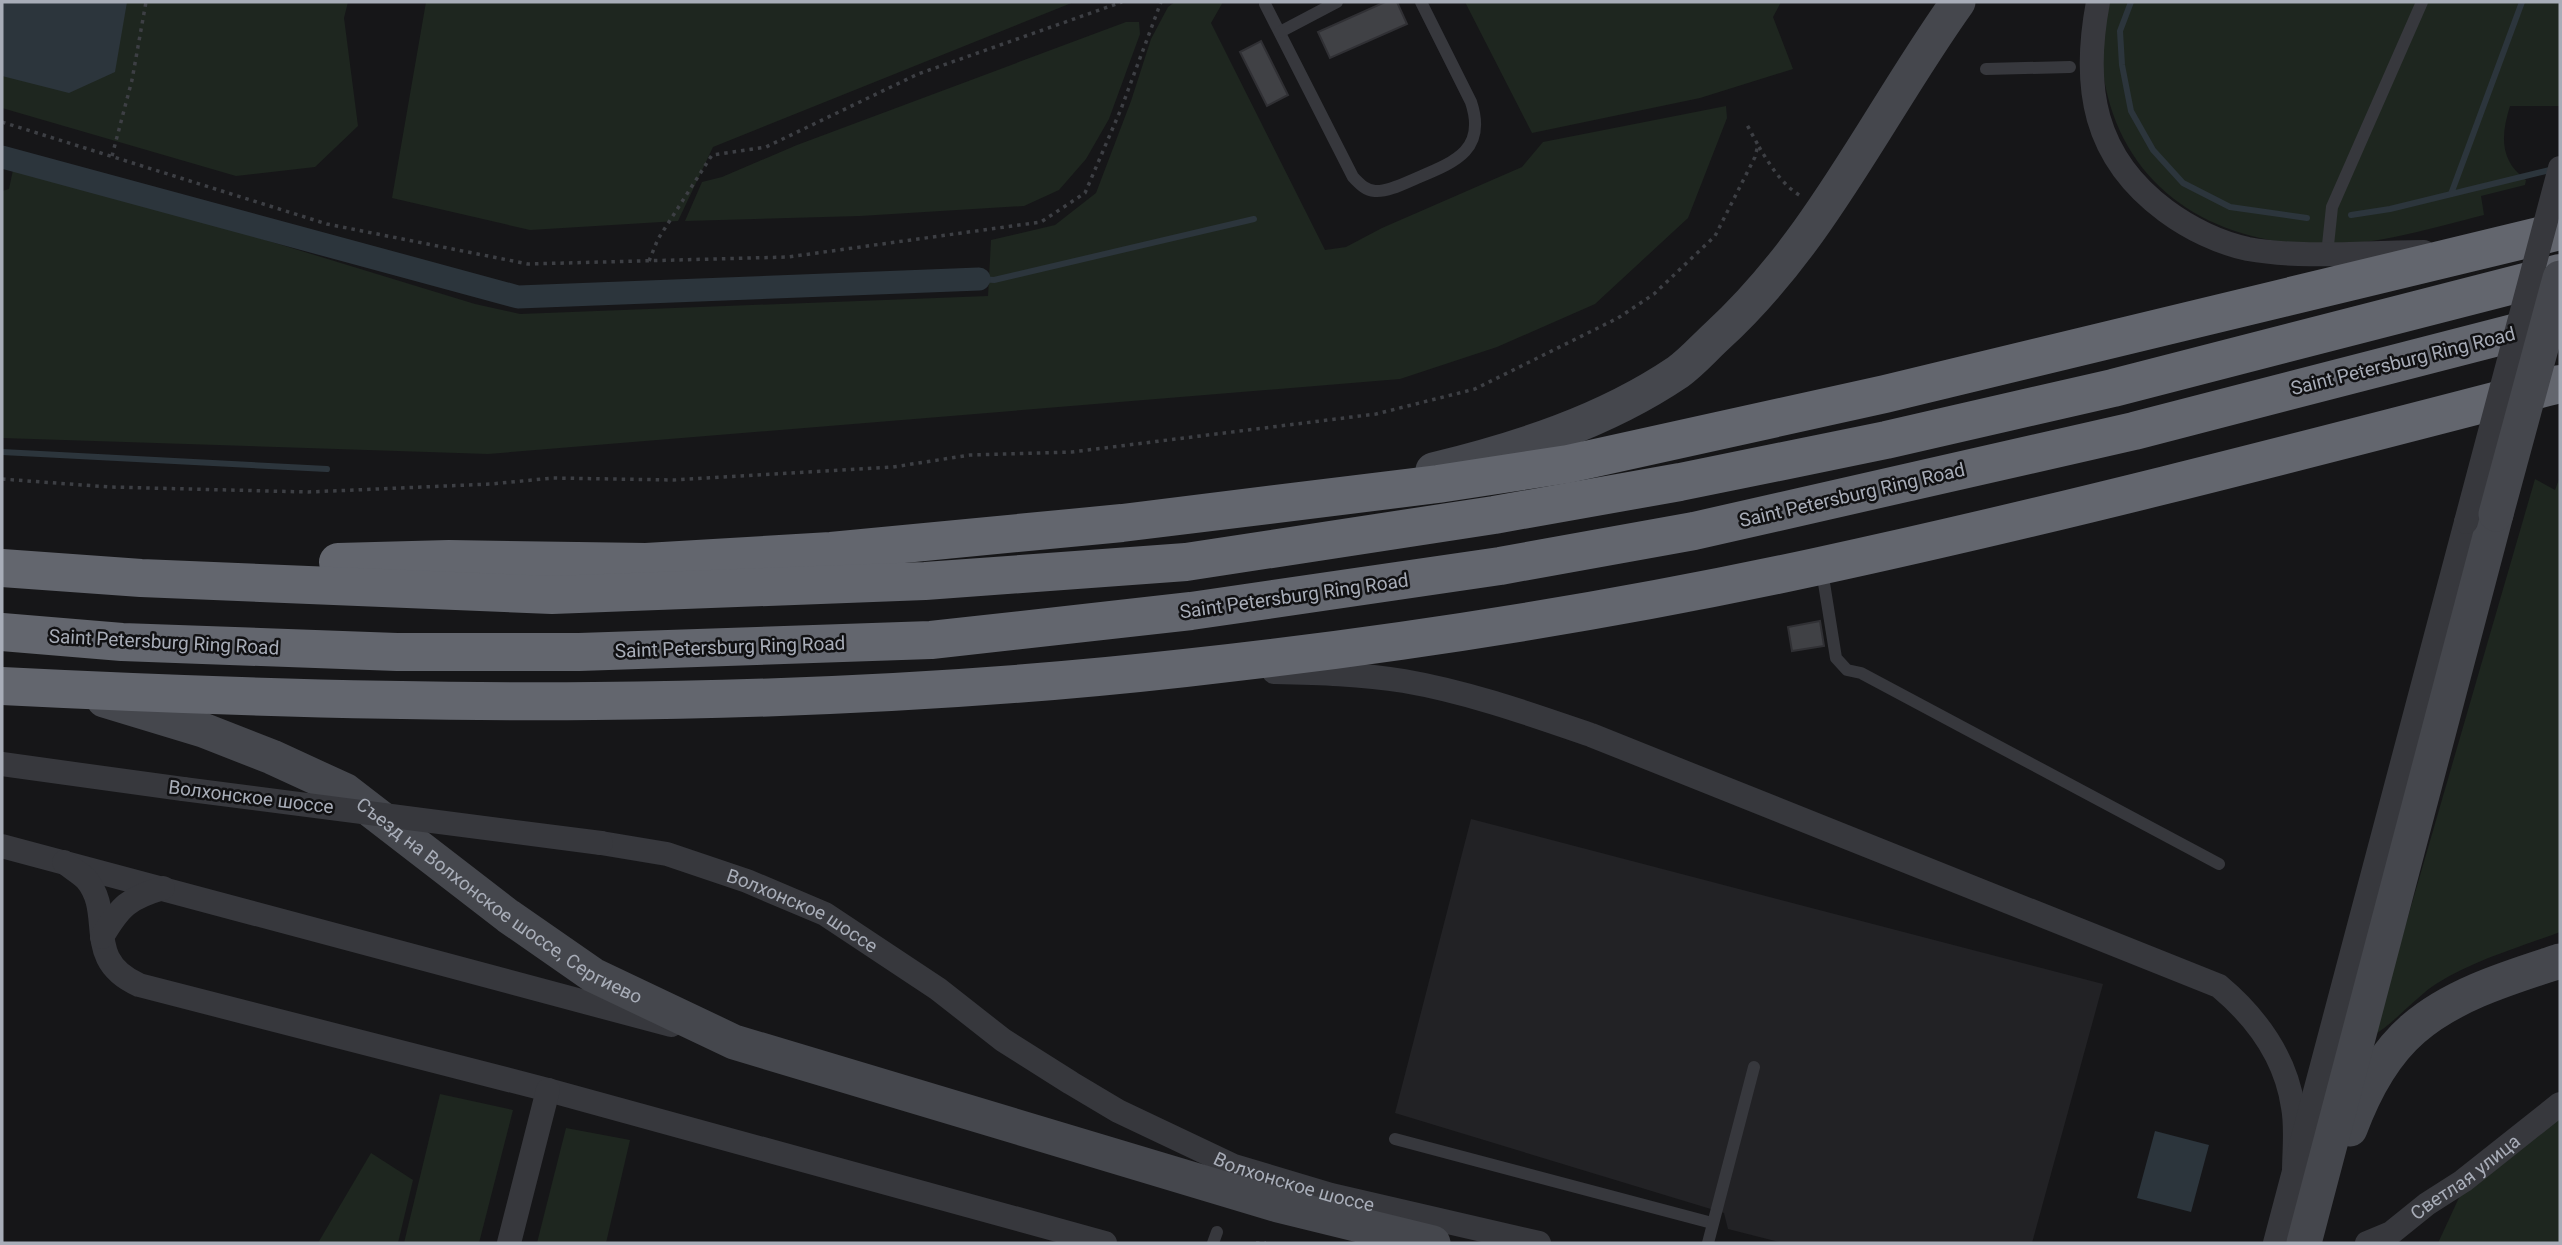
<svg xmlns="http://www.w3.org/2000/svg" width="2562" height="1245" viewBox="0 0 2562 1245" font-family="Roboto,sans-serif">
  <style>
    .built { fill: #222225 }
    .green { fill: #1e261f }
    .water { fill: #2c353c }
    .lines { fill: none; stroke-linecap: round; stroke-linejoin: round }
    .stream { stroke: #2c353c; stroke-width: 6 }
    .canal { stroke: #2c353c; stroke-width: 23 }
    .building { fill: #404145; stroke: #303034; stroke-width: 2 }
    .path { stroke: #3d3f44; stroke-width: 3.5; stroke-dasharray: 3.5 5; stroke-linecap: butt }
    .service { stroke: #37383d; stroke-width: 12 }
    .minor { stroke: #37383d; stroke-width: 24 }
    .secondary { stroke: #45474d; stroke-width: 35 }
    .motorway { stroke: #63666e; stroke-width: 38 }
    .minor-bridge { stroke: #37383d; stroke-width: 24 }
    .secondary-bridge { stroke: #45474d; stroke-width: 35 }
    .labels { text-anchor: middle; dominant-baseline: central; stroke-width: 5; stroke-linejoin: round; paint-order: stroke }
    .street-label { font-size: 19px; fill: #a8adb8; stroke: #111113 }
  </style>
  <rect width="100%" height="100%" fill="#161618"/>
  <!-- built -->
  <path class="built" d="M1471 819 2103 984 2032 1243H1783L1728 1229 1724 1213 1395 1113Z"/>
  <!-- green -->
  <g class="green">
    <path d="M17 2H348L344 18 358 126 315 167 236 176 2 108V76Z"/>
    <path d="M426 2H1074L713 147 678 221 530 230 392 198Z"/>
    <path d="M1175 2H1223L1211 23 1325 250 1346 247 1382 228 1522 167 1543 142 1726 106 1727 118 1688 218 1595 304 1497 347 1400 379 488 454 2 438V191L9 189 13 170 236 231 475 304 520 314 988 296 991 240 1055 225 1096 193 1131 101 1151 39 1168 7Z"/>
    <path d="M1465 2H1781L1773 17 1793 69 1700 98 1532 133Z"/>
    <path d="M2107 2H2560V106H2510C2501 135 2499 160 2526 180L2525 185 2481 196 2484 215C2436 227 2376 245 2327 245 2206 245 2111 182 2101 55 2100 38 2105 19 2107 2Z"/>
    <path d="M1126 22H1139L1140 34 1109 119 1086 159 1059 190 1024 206 860 216 685 221 702 182 722 177 797 145Z"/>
    <path d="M2560 477V932C2518 948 2474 960 2436 984 2419 994 2386 1031 2374 1034L2535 479 2555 490Z"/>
    <path d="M440 1094 513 1110 479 1243H404Z"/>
    <path d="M2560 1110V1243H2438L2463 1189Z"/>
    <path d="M566 1128 630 1140 606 1243H537Z"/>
    <path d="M371 1153 413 1180 398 1243H318Z"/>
  </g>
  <!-- water -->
  <g class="water">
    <path d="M2 2H127L115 72 69 93 2 76Z"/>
    <path d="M2155 1131 2209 1145 2191 1212 2137 1198Z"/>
  </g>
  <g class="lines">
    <!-- stream -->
    <g class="stream">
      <path d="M2131 2 2120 31 2122 65 2131 111 2153 150 2183 183 2230 207 2307 218"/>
      <path d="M2451 194 2522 2"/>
      <path d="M2351 215 2390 209 2554 169"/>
      <path d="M979 279 994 280 1254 219"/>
      <path d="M2 452 327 469"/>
    </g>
    <!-- canal -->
    <path class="canal" d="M2 157 518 297 979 279"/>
  </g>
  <!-- building -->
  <g class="building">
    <path d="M1385 2H1397L1407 24 1330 58 1318 32Z"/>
    <path d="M1261 41 1288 95 1267 106 1240 52Z"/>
    <path d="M1820 621 1824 646 1792 651 1788 627Z"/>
  </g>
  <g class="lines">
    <!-- path -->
    <g class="path">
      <path d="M2 122 327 224 528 264 788 257 1041 222 1085 193 1121 109 1161 2"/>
      <path d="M1759 147C1770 165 1783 186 1801 196"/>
      <path d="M112 156 132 80 146 2"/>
      <path d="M649 261 658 239 712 155 766 147 918 74 1122 2"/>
      <path d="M2 479 110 487 308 492 491 484 553 478 674 480 893 467 970 455 1072 452 1376 414 1475 389 1618 318 1654 294 1715 236 1755 157 1758 145 1746 123"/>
      <path d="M1256 1243H1266"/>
    </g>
    <!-- service -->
    <g class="service">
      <path d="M1265 4 1353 177C1360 184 1365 190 1375 191 1388 192 1405 183 1417 178 1455 162 1487 150 1471 102L1421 2"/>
      <path d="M1280 32 1337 2"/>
      <path d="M1986 69 2070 67"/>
      <path d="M2328 245 2332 207 2422 2"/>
      <path d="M1823 577 1836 658 1847 670 1861 673 2219 864"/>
      <path d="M1395 1139 1712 1223"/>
      <path d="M1213 1243 1217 1232"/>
      <path d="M1708 1243 1754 1067"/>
    </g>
    <!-- minor -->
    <g class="minor">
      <path d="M2098 2C2082 87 2093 157 2166 211 2189 228 2219 243 2248 249 2304 259 2367 252 2424 252"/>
      <path d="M1274 672C1318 673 1361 674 1404 681 1468 692 1530 714 1591 735L2219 986C2256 1017 2286 1058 2293 1107 2297 1128 2294 1151 2294 1172"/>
      <path d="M2 764 183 789"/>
      <path id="s1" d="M601 843 667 854 747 881 825 914 938 989 1003 1040 1071 1083 1118 1111 1234 1166 1331 1195 1539 1243"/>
      <path d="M2 846 671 1025"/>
      <path d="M64 862C71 868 80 873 86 879 116 914 81 959 139 985L548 1090 1105 1243"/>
      <path d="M102 937C120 906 129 898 163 888"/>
      <path d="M509 1243 548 1090"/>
      <path d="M2275 1243 2466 522"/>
      <path id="s2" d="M2367 1243 2391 1233 2427 1204 2463 1181 2560 1104"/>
    </g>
    <!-- secondary -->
    <g class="secondary">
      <path d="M1433 470C1519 449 1604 422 1678 372 1692 362 1704 348 1717 336 1820 242 1878 114 1958 2"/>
      <path id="s3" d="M104 700 203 730 272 757 346 791 508 916 593 975 734 1042 1278 1205 1433 1243"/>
      <path d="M2350 1129C2363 1094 2384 1054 2413 1029 2453 994 2511 977 2560 961"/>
      <path d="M2304 1243 2496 514"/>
    </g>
    <!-- motorway -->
    <g class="motorway">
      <path d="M338 562 449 559 646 562 831 551 1122 523 1438 484 1568 464 1885 394 2560 231"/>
      <path d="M2 568 141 578 552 595 925 581 1186 562 1494 515 1680 482 1886 440 2113 388 2560 273"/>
      <path d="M2 632 122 642 397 652H579L931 640 1191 611 1500 566 1694 531 2134 431 2552 323"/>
      <path d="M2 686C396 706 792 712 1185 668 1396 645 1607 612 1815 567 2065 513 2313 448 2560 384"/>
    </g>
    <!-- minor-bridge -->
    <g class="minor-bridge">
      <path d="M2466 522 2560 168"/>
      <path d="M183 789 601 843"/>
    </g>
    <!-- secondary-bridge -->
    <path class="secondary-bridge" d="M2496 514 2560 278"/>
  </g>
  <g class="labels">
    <!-- street labels -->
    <g class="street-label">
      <text transform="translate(2403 361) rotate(-14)">Saint Petersburg Ring Road</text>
      <text transform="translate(1852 495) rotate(-13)">Saint Petersburg Ring Road</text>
      <text transform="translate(1294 596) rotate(-8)">Saint Petersburg Ring Road</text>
      <text transform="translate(164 642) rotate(3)">Saint Petersburg Ring Road</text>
      <text transform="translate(730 647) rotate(-2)">Saint Petersburg Ring Road</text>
      <text transform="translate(251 797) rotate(7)">Волхонское шоссе</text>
      <text stroke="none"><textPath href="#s3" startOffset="448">Съезд на Волхонское шоссе, Сергиево</textPath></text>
      <text stroke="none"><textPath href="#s1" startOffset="214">Волхонское шоссе</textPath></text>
      <text stroke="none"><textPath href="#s2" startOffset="119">Светлая улица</textPath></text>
      <text stroke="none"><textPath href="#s1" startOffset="780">Волхонское шоссе</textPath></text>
    </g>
  </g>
  <!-- border -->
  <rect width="2562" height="1245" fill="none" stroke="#a8adb8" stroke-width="7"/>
</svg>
